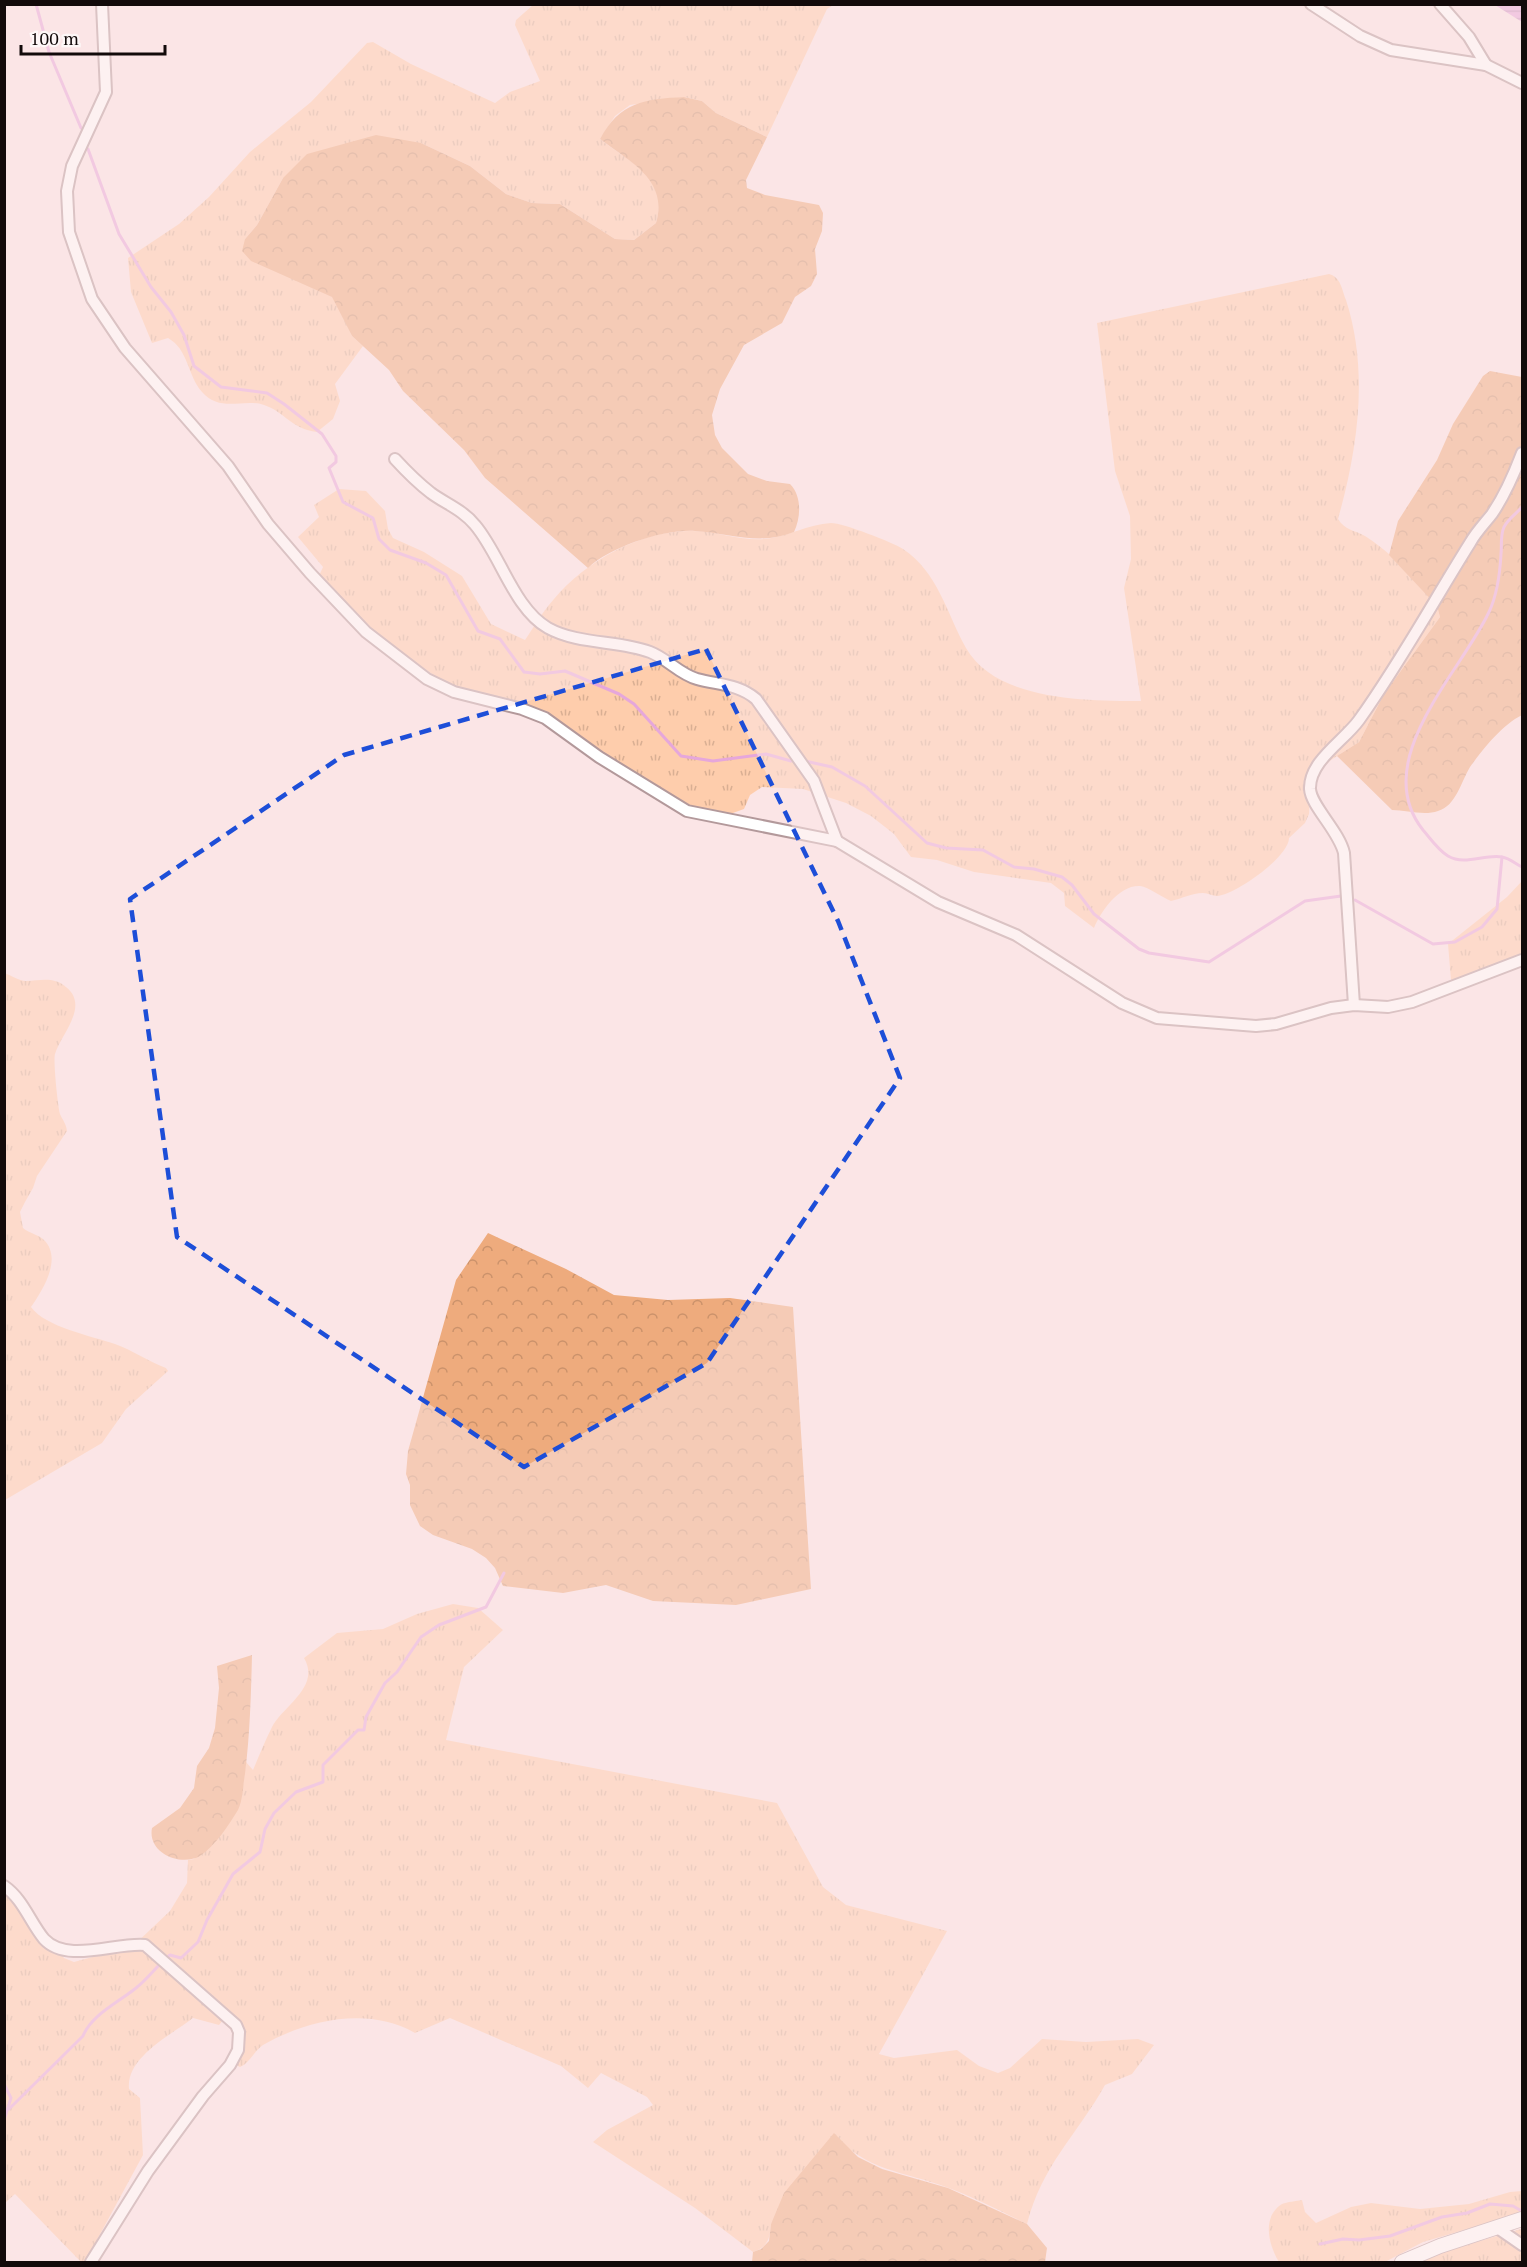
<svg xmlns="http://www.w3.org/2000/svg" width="1527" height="2267" viewBox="0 0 1527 2267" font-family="'PT Serif',serif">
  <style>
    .grass { fill: url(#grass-tufts) }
    .forest { fill: url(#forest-crowns) }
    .water { fill: url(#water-rules) }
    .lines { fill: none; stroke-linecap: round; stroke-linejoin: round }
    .stream { stroke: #e6a7db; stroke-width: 3 }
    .minor-casing { stroke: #b3999b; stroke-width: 14 }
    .major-casing { stroke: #b3999b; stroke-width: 16 }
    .minor { stroke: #fff; stroke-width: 10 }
    .major { stroke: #fff; stroke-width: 14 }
    .marked { fill: none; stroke: #1d4ed8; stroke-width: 4.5; stroke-dasharray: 12 8; stroke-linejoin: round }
  </style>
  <defs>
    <pattern id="grass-tufts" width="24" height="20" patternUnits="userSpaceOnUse" patternTransform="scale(1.5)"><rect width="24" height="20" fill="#fecdac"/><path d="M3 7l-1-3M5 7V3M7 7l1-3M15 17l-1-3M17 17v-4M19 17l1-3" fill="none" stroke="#d9af93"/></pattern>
    <pattern id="forest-crowns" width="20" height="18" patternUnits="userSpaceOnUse" patternTransform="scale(1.5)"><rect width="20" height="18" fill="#eeab7d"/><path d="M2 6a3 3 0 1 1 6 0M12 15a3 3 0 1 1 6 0" fill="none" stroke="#cb926b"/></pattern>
    <pattern id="water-rules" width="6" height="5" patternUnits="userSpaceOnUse" patternTransform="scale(1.5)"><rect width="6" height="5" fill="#e6a7db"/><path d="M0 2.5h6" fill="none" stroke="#c48ebb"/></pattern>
  </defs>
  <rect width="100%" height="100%" fill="#fbe5e6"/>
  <!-- grass -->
  <g class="grass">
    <path d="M533 5H833L827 9 767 137 716 113 702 101 684 97 630 105 615 116 600 139C629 162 670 178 656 223L634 240 615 239 560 204 532 203 506 194 470 166 421 143 283 178 257 225 245 239 294 279 333 297 352 336 363 346 335 384 340 401 333 419 317 432C291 429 285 412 264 405 244 398 220 413 202 392 187 375 189 350 168 338L152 343 131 292 128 258 179 224 209 197 250 152 311 102 367 43 373 42 411 64 495 103 510 92 540 81 515 25 516 20Z"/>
    <path d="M1329 274C1341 277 1342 290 1346 300 1369 371 1358 448 1338 519 1345 530 1354 530 1365 536 1385 548 1438 594 1440 617L1384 694 1359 742 1331 760 1316 774 1310 796 1309 814 1305 823 1289 838C1289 857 1235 895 1217 896 1212 896 1208 893 1203 893 1192 893 1181 899 1171 901 1161 897 1149 887 1140 886 1119 885 1101 911 1094 928L1065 906 1064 893 1051 883 974 872 937 860 911 857 894 834 871 816 846 803 803 789 762 787 750 795 744 809 716 819 623 769 558 721 458 692 383 640 318 578 323 567 298 537 319 517 314 505 339 489 366 491 385 511 388 529 393 538 424 552 462 576 491 624 525 640C534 627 543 611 554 599 586 561 641 530 692 531 717 531 740 541 765 539 787 537 808 524 831 523 843 523 892 542 903 549 938 572 947 614 966 648 996 701 1088 701 1141 701L1124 588 1131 559 1130 516 1115 471 1097 323Z"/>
    <path d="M1522 881V959L1451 980 1448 944 1507 897Z"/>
    <path d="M4 973C11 975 19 981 26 981 40 981 53 976 66 987 90 1006 61 1034 55 1054 53 1061 58 1107 60 1114 63 1121 66 1123 67 1131L37 1176 33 1188 25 1202 20 1212 23 1228C30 1234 38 1234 44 1240 63 1259 42 1291 31 1307 45 1327 92 1336 115 1344 132 1350 148 1361 166 1368L168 1371 126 1409 102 1443 5 1500Z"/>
    <path d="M453 1604 478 1608 503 1630 464 1667 446 1740 777 1803 823 1887 846 1905 947 1931 879 2054 894 2058 957 2050 979 2066 998 2073 1010 2068 1042 2039 1086 2042 1138 2039 1154 2045 1132 2074 1105 2085C1077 2135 1042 2165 1027 2224 1000 2211 974 2197 946 2187 905 2172 864 2170 834 2134L771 2224C770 2238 768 2247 753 2252L695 2208 593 2142 607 2130 653 2105 647 2097 601 2073 588 2088 561 2066 450 2018 415 2033C368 2006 307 2020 263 2045 254 2051 250 2063 240 2067L236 2065 239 2039 227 2015 219 2025 193 2018C171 2035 126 2057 129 2089L140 2098 143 2155 85 2262H81L15 2194 5 2203V1884L26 1903 64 1958 74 1962 133 1946 170 1911 187 1883 188 1860 194 1859 243 1786 246 1762 253 1770C259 1756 265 1741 272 1727 283 1706 321 1687 304 1658L337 1633 383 1629 417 1614Z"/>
    <path d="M1522 2191V2213L1423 2242 1385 2262H1279C1269 2246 1261 2217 1282 2204 1287 2202 1296 2201 1302 2200L1305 2212 1316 2223 1351 2207 1371 2203 1420 2209 1469 2204 1510 2192Z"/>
    <path d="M1521 2229 1522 2262H1415L1442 2252Z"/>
  </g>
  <!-- forest -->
  <g class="forest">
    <path d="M684 97 702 101 716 113 767 137 746 180 747 188 765 195 819 205 823 213 822 231 815 249 817 274 811 286 795 297 782 323 744 345 720 389 712 415 715 435 722 448 748 474 767 481 790 484C802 496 801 517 794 532 760 546 729 533 695 531 664 529 610 547 588 568L485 478 464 450 403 391 389 370 352 336 332 297 251 261 242 251 245 239 257 225 283 178 307 154 376 135 421 143 470 166 506 194 532 203 560 204 615 239 634 240 656 223C669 179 628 161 600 139 620 102 644 99 684 97Z"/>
    <path d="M1490 371 1522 377V715C1502 725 1483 749 1470 767 1461 782 1456 806 1438 811 1424 816 1406 810 1392 810L1337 756 1359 742 1384 694 1440 617 1437 606 1389 555 1398 521 1437 460 1453 424 1483 376Z"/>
    <path d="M488 1233 566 1269 614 1295 668 1300 730 1298 793 1307 811 1589 736 1605 653 1601 606 1585 563 1593 503 1586 495 1568 486 1558 472 1549 433 1535 420 1526 410 1505V1485L406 1474 408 1451 456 1280Z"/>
    <path d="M252 1655C251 1695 250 1734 245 1774 243 1785 243 1800 238 1810 229 1825 215 1846 200 1856 181 1867 147 1853 152 1828L180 1808 194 1788 197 1766 209 1748 215 1728 219 1688 217 1666Z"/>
    <path d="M834 2133 858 2157 882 2169 948 2188 1027 2224 1047 2248 1045 2262H752L753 2252 761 2249 769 2241 771 2224 784 2193Z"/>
  </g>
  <!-- water -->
  <path class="water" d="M1495 5H1522V22Z"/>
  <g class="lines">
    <!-- stream -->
    <g class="stream">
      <path d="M36 4 49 52 81 128"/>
      <path d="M88 149 119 234 151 287 171 312 184 335 194 366 221 387 267 393 284 404 322 434 336 456V462L329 468 343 502 373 518 379 539 390 550 426 563 446 575 478 631 500 639 524 672 540 674 565 671 619 694 634 704 681 756 713 761 766 754 791 761"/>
      <path d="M1522 507C1516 514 1508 519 1504 527 1500 536 1502 546 1501 554 1500 573 1497 595 1489 612 1461 672 1368 761 1423 830 1430 838 1438 850 1448 856 1465 866 1484 854 1502 857 1509 858 1516 864 1522 867"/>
      <path d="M805 761 832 767 865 786 927 843 946 848 983 850 1014 867 1034 869 1062 877 1072 885 1094 914 1139 949 1149 953 1209 962 1305 901 1341 896"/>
      <path d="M1355 900 1433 944 1455 942 1482 927 1497 909 1502 857"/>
      <path d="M4 1095V1101"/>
      <path d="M4 2084 11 2098 4 2120"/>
      <path d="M9 2109 83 2036C91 2015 119 2002 136 1988 149 1978 157 1965 170 1955L181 1958 198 1942 207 1920 233 1874 260 1852 265 1829 274 1813 296 1792 323 1782V1765L358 1730H364L366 1717 385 1683 397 1672 421 1637 439 1625 486 1607 504 1573"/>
      <path d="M1320 2244 1343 2239 1359 2240 1390 2236 1442 2217 1467 2213 1490 2204 1513 2206 1520 2210"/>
    </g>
    <!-- minor casing -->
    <g class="minor-casing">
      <g id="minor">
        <path d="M102 4 106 92 72 166 67 191 69 232 92 299 125 348 228 466 268 524 310 573 366 632 427 679 454 692 522 709 545 718 599 757 687 811 837 841 938 902 1016 935 1122 1003 1157 1018 1256 1026 1276 1024 1331 1008 1354 1005 1388 1007 1412 1002 1522 960"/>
        <path d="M1311 4 1360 36 1391 50 1486 65 1522 83"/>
        <path d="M1440 4 1469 37 1486 65"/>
        <path d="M395 459C406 471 418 483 431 493 446 504 463 510 475 525 500 554 514 609 548 628 579 645 618 640 650 652 668 659 679 674 697 679 719 685 738 684 756 699L814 781 837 841"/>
        <path d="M1354 1005 1344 853C1339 831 1311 806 1310 789 1309 761 1344 741 1359 720 1400 663 1433 602 1470 543 1476 532 1485 523 1492 514 1505 495 1514 474 1522 453"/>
        <path d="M4 1886C23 1899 30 1922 44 1939 67 1964 116 1942 145 1945L236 2025 239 2032 238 2050 230 2065 203 2096 148 2171 91 2262"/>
        <path d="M1496 2227 1522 2245"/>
      </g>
    </g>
    <!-- major casing -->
    <g class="major-casing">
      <path id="major" d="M1402 2262 1440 2246 1522 2219"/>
    </g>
    <!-- minor -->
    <use href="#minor" class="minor"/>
    <!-- major -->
    <use href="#major" class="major"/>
  </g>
  <!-- marked area -->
  <path d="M0 0H1527V2267H0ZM706 649 838 921 900 1078 707 1363 524 1467 177 1237 130 899 344 755Z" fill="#fbe5e6" fill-opacity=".55" fill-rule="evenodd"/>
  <path class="marked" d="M706 649 838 921 900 1078 707 1363 524 1467 177 1237 130 899 344 755Z"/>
  <!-- border -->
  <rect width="1527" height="2267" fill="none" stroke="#120a0a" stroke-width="12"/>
  <!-- scale -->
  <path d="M21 45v9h144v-9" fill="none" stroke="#120a0a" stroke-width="3"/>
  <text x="30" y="45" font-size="18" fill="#120a0a" stroke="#fdf7f7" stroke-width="4.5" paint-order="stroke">100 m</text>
</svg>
